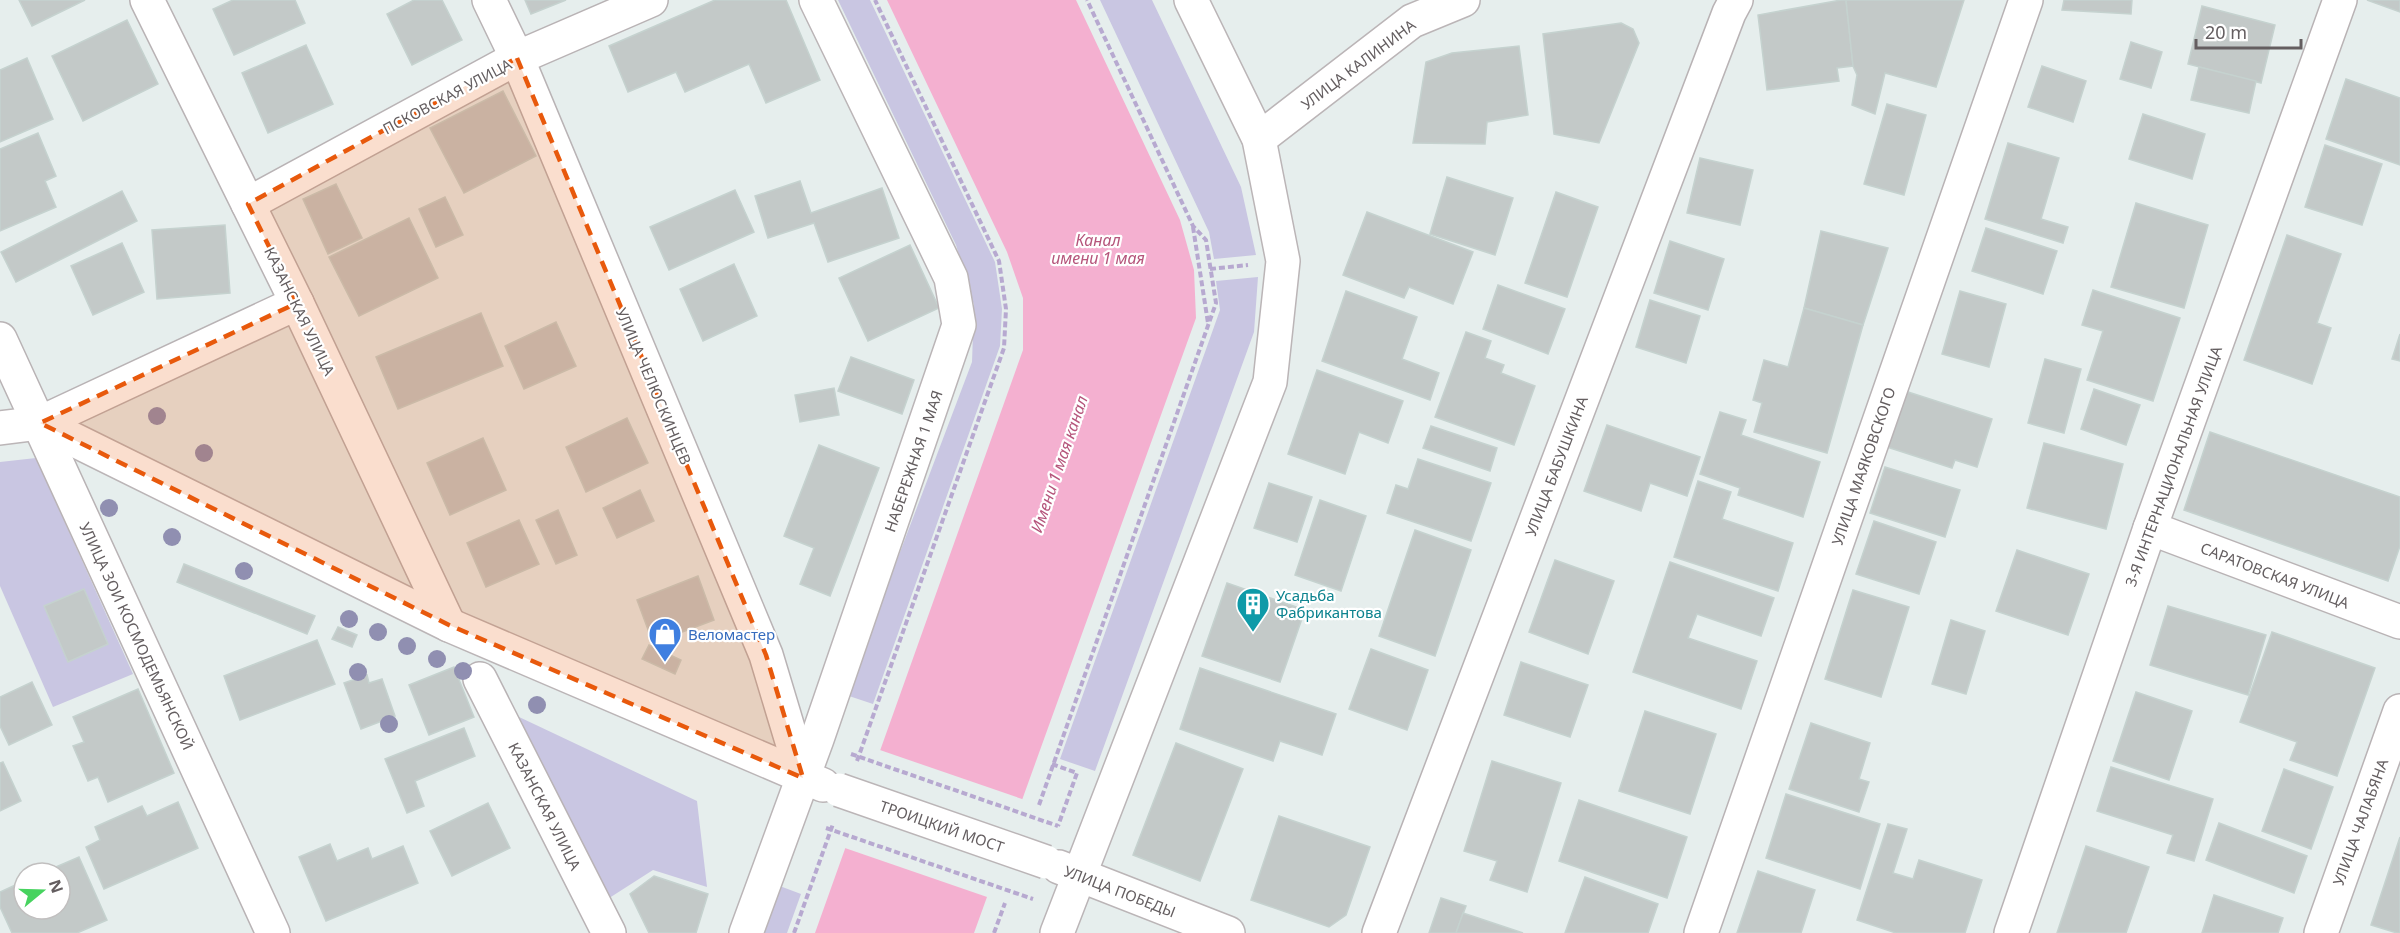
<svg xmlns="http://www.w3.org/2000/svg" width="2400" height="933" viewBox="0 0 2400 933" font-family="'Noto Sans',sans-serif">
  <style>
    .green { fill: #c9c6e2 }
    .water { fill: #f4b0d0 }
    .pier { fill: #e6eeed }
    .building { fill: #c3c9c8; stroke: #c5d2cf; stroke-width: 1.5 }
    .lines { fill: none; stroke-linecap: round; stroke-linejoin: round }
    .street-casing { stroke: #b9b3b5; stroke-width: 36 }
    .secondary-casing { stroke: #bbb5b7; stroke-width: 36 }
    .path { stroke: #b7a9d0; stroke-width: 4; stroke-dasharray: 6 3; stroke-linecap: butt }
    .street { stroke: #fff; stroke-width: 33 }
    .secondary { stroke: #fff; stroke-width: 33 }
    .secondary-bridge-casing { stroke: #bbb5b7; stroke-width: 36; stroke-linecap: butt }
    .path-bridge { stroke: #b7a9d0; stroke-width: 4; stroke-dasharray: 6 3; stroke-linecap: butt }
    .secondary-bridge { stroke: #fff; stroke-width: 33 }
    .tree { fill: #908fb1 }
    .marked { fill: #e8590c; fill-opacity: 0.2; stroke: #e8590c; stroke-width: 4.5; stroke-dasharray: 12 8; stroke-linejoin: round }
    .labels { text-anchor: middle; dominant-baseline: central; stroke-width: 4.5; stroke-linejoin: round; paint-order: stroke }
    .street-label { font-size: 15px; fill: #645e60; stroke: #fff }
    .culture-label { font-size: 15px; fill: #0d838f; stroke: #fff; text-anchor: start }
    .shop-label { font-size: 15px; fill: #366cbe; stroke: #fff; text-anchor: start }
    .water-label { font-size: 16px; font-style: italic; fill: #b5557b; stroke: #fff }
  </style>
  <rect width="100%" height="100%" fill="#e6eeed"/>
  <!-- green -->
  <g class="green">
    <path d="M838 0H870L995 262 1002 309 1000 346 873 704 846 695 972 362 974 305 956 245Z"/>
    <path d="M1100 0H1152L1241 187 1256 255 1214 259 1209 232Z"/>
    <path d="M1258 277 1254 332 1095 771 1060 759 1220 310 1216 281Z"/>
    <path d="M36 458 133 674 53 707 0 586V462Z"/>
    <path d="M502 709 697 801 707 887 653 870 603 902Z"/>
    <path d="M777 885 801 894 787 933H760Z"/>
  </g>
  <!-- water -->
  <path class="water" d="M887 0H1076L1180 220 1194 270 1196 318 974 933H815L1023 350V298L1007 252Z"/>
  <!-- pier -->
  <path class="pier" d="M877 749 1025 800 990 898 842 847Z"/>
  <!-- building -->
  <g class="building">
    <path d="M19 0H85L32 26Z"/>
    <path d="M233 0H295L305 23 234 55 213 9Z"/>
    <path d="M414 0H442L462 40 412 65 387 14Z"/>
    <path d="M525 0H566L531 14Z"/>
    <path d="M715 0H786L820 80 766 103 749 64 685 92 676 72 628 92 609 46Z"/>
    <path d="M1841 0H1846L1853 66 1837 68 1839 81 1767 90 1758 15Z"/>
    <path d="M1846 0H1964L1936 87 1885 73 1875 114 1852 105 1857 75 1853 66Z"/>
    <path d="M2064 0H2132L2131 14 2062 10Z"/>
    <path d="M2367 0H2400V12Z"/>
    <path d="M2202 6 2275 25 2261 83 2188 64Z"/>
    <path d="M127 20 158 84 83 121 52 56Z"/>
    <path d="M1621 23 1633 29 1639 43 1599 143 1554 134 1543 34Z"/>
    <path d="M2131 42 2162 52 2151 88 2120 79Z"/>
    <path d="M306 45 333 104 268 133 242 73Z"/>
    <path d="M1519 46 1528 115 1487 122 1485 144 1413 143 1426 62 1452 53Z"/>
    <path d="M27 58 53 119 0 142V70Z"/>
    <path d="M2042 66 2086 81 2073 122 2028 107Z"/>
    <path d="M2199 67 2256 81 2249 113 2191 100Z"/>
    <path d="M2346 79 2400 98V165L2326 139Z"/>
    <path d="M503 91 536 156 464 193 430 128Z"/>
    <path d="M1887 104 1926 115 1904 195 1864 184Z"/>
    <path d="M2143 114 2205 134 2192 179 2129 159Z"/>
    <path d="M38 133 56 176 45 181 56 207 0 231V149Z"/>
    <path d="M2008 143 2059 158 2041 219 2068 227 2063 243 1985 219Z"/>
    <path d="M2325 145 2382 164 2362 225 2305 207Z"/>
    <path d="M1700 158 1753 170 1740 225 1687 213Z"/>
    <path d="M1447 177 1513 198 1495 255 1430 234Z"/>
    <path d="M800 181 811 213 882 188 899 238 828 262 814 223 768 238 755 196Z"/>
    <path d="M336 184 362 238 328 254 303 199Z"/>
    <path d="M735 190 754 232 669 270 650 227Z"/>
    <path d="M122 191 137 221 16 282 1 252Z"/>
    <path d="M1556 192 1598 207 1567 297 1525 283Z"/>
    <path d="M445 197 463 235 436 247 419 209Z"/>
    <path d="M2136 203 2208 225 2184 308 2111 287Z"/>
    <path d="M1367 212 1473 252 1453 304 1409 287 1404 298 1343 275Z"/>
    <path d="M409 218 438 278 359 316 329 257Z"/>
    <path d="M225 225 230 293 157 299 152 230Z"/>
    <path d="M1986 228 2057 251 2043 294 1972 271Z"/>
    <path d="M1821 231 1888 248 1863 325 1804 308Z"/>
    <path d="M2287 235 2341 254 2317 323 2331 328 2312 384 2244 360Z"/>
    <path d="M1670 241 1724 259 1708 310 1654 293Z"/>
    <path d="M122 243 144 292 93 315 71 266Z"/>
    <path d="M910 245 939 308 868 341 839 278Z"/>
    <path d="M734 264 757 316 703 341 680 289Z"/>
    <path d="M1498 285 1565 309 1548 354 1483 329Z"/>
    <path d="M2093 290 2180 318 2153 401 2087 380 2103 331 2082 325Z"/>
    <path d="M1346 291 1417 317 1402 359 1439 373 1430 400 1322 361Z"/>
    <path d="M1960 291 2006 304 1989 367 1942 354Z"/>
    <path d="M1650 300 1700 316 1686 363 1636 347Z"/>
    <path d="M1804 308 1863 325 1827 453 1754 432 1762 403 1753 400 1764 360 1788 367Z"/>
    <path d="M481 313 503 366 398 409 376 357Z"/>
    <path d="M556 322 576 366 524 389 505 346Z"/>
    <path d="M1466 332 1491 341 1485 358 1504 365 1501 373 1535 386 1514 445 1435 417Z"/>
    <path d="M2400 334V361L2392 359Z"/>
    <path d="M851 357 914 380 902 414 838 391Z"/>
    <path d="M2045 359 2081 369 2064 433 2028 423Z"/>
    <path d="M1317 370 1403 401 1388 443 1359 432 1345 474 1288 454Z"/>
    <path d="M834 388 839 415 800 422 795 395Z"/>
    <path d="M2094 389 2140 405 2126 445 2081 429Z"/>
    <path d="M1905 391 1992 419 1977 467 1955 460 1952 468 1887 447Z"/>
    <path d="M1720 412 1746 420 1741 435 1820 462 1803 517 1738 495 1740 488 1700 474Z"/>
    <path d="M627 418 648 463 586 492 566 447Z"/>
    <path d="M1607 425 1700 457 1687 496 1650 483 1641 511 1584 491Z"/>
    <path d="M1431 426 1497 448 1490 471 1423 448Z"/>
    <path d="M2210 432 2400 497V546L2388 581 2184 510Z"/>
    <path d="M483 438 506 490 450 515 427 463Z"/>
    <path d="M2044 443 2123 464 2106 529 2027 508Z"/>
    <path d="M819 445 879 468 830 596 800 584 814 548 784 536Z"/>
    <path d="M1418 459 1491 483 1471 541 1387 513 1396 485 1408 489Z"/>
    <path d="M1885 467 1960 490 1945 537 1870 513Z"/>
    <path d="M1698 481 1731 492 1722 519 1793 543 1778 591 1674 557Z"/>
    <path d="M1269 483 1312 497 1297 542 1254 528Z"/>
    <path d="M640 490 654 521 617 538 603 508Z"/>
    <path d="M1320 500 1366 516 1341 591 1295 575Z"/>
    <path d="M558 510 577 555 556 564 536 520Z"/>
    <path d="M519 520 539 564 486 587 467 543Z"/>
    <path d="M1874 521 1936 542 1919 594 1856 574Z"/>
    <path d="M1415 530 1471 550 1435 656 1379 636Z"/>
    <path d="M2017 550 2089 574 2068 635 1996 611Z"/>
    <path d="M1555 560 1614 581 1588 654 1529 632Z"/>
    <path d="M1670 562 1774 598 1761 636 1697 614 1688 638 1757 661 1741 709 1633 672Z"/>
    <path d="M184 564 315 616 307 634 177 582Z"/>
    <path d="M698 576 714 620 653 643 637 600Z"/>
    <path d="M1227 583 1305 610 1280 682 1202 656Z"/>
    <path d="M84 589 108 644 68 662 44 606Z"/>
    <path d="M1853 590 1909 607 1881 697 1825 679Z"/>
    <path d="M2168 606 2266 635 2248 695 2150 665Z"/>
    <path d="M1951 620 1985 631 1966 694 1932 684Z"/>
    <path d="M338 627 357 635 352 647 332 639Z"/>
    <path d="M2272 632 2375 668 2337 776 2290 760 2297 742 2240 722Z"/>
    <path d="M317 640 335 684 240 720 224 676Z"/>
    <path d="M649 645 681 660 675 674 642 659Z"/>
    <path d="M1371 649 1428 670 1407 730 1349 709Z"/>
    <path d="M1521 662 1588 685 1570 737 1504 715Z"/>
    <path d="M454 667 474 717 429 735 409 685Z"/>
    <path d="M1200 668 1336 714 1322 755 1280 741 1273 761 1180 729Z"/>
    <path d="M367 675 369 683 382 679 395 716 361 729 344 683Z"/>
    <path d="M32 682 52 725 9 745 0 726V697Z"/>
    <path d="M138 689 174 773 108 802 98 777 88 781 73 746 84 742 73 717Z"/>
    <path d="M2136 692 2192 711 2169 780 2113 761Z"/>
    <path d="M1645 711 1716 734 1690 814 1619 791Z"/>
    <path d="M1811 723 1870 743 1859 779 1869 782 1859 812 1789 789Z"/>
    <path d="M464 728 475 756 415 781 424 806 407 813 385 759Z"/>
    <path d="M1176 743 1243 769 1200 881 1133 855Z"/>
    <path d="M1492 761 1561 783 1527 892 1490 880 1497 861 1464 851Z"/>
    <path d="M3 762 21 801 0 811V763Z"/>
    <path d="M2111 767 2213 799 2194 861 2167 853 2173 835 2097 811Z"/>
    <path d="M2284 769 2333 787 2311 849 2262 831Z"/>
    <path d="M1786 794 1880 824 1860 889 1766 858Z"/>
    <path d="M1579 800 1687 837 1667 898 1559 861Z"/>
    <path d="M178 802 198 848 104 889 86 847 100 840 95 827 142 806 147 816Z"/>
    <path d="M488 803 510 848 452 876 430 831Z"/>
    <path d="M1279 816 1370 847 1346 915 1329 927 1251 900Z"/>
    <path d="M2219 823 2307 856 2294 893 2206 860Z"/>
    <path d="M1888 824 1907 829 1893 873 1913 879 1919 860 1982 880 1965 933H1896L1857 920Z"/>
    <path d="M2400 837V933H2397L2371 925Z"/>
    <path d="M330 844 337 861 368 848 372 859 403 846 418 883 326 921 299 857Z"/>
    <path d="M2086 846 2149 867 2126 933H2057Z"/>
    <path d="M79 857 107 920 77 933H12L0 907V892L24 881V909H60V873H42Z"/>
    <path d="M1758 871 1815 890 1801 933H1737Z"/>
    <path d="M654 876 708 894 696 933H649L630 894Z"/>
    <path d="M1585 877 1658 904 1648 933H1565Z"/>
    <path d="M2214 895 2283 918 2278 933H2202Z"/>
    <path d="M1441 898 1466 906 1456 933H1429Z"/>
    <path d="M1463 913 1523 933H1456Z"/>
  </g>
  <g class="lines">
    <!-- street casing -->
    <g class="street-casing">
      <g id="street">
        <path d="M147 0 297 303 449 625"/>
        <path d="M489 0 517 58 766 655 803 778"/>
        <path d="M248 204 517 58 651 0"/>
        <path d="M0 339 273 933"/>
        <path d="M40 423 297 303"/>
        <path d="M2150 528 2400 622"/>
        <path d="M480 679 609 933"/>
        <path d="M1379 933 1729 13 1736 0"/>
        <path d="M1701 933 2026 0"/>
        <path d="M2011 933 2150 528 2340 0"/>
        <path d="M2321 933 2400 711"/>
      </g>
    </g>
    <!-- secondary casing -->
    <g class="secondary-casing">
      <g id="secondary">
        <path d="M1259 139 1412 21 1463 0"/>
        <path d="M0 428 40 423 449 625 823 785"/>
        <path d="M1059 867 1228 933"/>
        <path d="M746 933 817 739 959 325 951 278 816 0"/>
        <path d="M1057 933 1270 382 1283 261 1259 139 1191 0"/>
      </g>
    </g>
    <!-- path -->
    <g class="path">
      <path d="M1193 227 1208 323"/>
      <path d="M1210 269 1248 265"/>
      <path d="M857 761 1004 348 1006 309 999 261 875 0"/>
      <path d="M1052 764 1077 773 1058 826"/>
      <path d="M1039 805 1216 303 1206 240 1193 226 1087 0"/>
      <path d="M794 933 833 824"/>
      <path d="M994 933 1005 903"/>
    </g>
    <!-- street -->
    <use href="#street" class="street"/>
    <!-- secondary -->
    <use href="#secondary" class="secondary"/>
    <!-- secondary-bridge casing -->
    <g class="secondary-bridge-casing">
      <path id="secondary-bridge" d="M839 790 1046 862"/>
    </g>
    <!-- path-bridge -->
    <g class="path-bridge">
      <path d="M851 754 1058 826"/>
      <path d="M826 828 1033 899"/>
    </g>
    <!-- secondary-bridge -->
    <use href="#secondary-bridge" class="secondary-bridge"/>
  </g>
  <!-- trees -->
  <g class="tree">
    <circle cx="157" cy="416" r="9"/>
    <circle cx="204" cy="453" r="9"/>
    <circle cx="109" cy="508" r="9"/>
    <circle cx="172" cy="537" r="9"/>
    <circle cx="244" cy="571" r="9"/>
    <circle cx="349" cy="619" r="9"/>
    <circle cx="378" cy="632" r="9"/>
    <circle cx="407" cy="646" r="9"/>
    <circle cx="437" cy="659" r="9"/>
    <circle cx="463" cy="671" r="9"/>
    <circle cx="358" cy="672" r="9"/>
    <circle cx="537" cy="705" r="9"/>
    <circle cx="389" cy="724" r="9"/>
  </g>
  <!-- marked area -->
  <path class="marked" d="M517 58 766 655 803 778 449 625 40 423 297 303 248 204Z"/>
  <!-- icons -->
  <defs>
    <g id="building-pin" transform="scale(1.725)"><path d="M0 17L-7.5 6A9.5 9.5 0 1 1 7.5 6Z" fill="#0f9aa8" stroke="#fff"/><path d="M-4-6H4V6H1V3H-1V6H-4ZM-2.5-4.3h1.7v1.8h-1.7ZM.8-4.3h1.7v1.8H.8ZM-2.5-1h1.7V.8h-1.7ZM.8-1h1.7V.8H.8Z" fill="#fff"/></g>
    <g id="shop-pin" transform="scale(1.725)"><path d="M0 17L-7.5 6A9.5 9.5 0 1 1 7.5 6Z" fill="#3f7fe0" stroke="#fff"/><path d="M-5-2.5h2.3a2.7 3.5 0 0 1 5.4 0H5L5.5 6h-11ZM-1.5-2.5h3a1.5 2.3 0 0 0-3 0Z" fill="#fff"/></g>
  </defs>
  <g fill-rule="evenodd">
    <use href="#building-pin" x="1253" y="604"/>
    <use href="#shop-pin" x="665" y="634"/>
  </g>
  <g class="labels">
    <!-- street labels -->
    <g class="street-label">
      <text transform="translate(1358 64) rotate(-37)">УЛИЦА КАЛИНИНА</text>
      <text transform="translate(447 96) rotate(-28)">ПСКОВСКАЯ УЛИЦА</text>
      <text transform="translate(300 311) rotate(64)">КАЗАНСКАЯ УЛИЦА</text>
      <text transform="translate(654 386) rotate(67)">УЛИЦА ЧЕЛЮСКИНЦЕВ</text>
      <text transform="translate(913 461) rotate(-71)">НАБЕРЕЖНАЯ 1 МАЯ</text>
      <text transform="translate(1556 466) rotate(-69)">УЛИЦА БАБУШКИНА</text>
      <text transform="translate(1863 466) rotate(-71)">УЛИЦА МАЯКОВСКОГО</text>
      <text transform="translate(2173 466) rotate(-70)">3-Я ИНТЕРНАЦИОНАЛЬНАЯ УЛИЦА</text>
      <text transform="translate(2275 575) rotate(21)">САРАТОВСКАЯ УЛИЦА</text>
      <text transform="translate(137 636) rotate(65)">УЛИЦА ЗОИ КОСМОДЕМЬЯНСКОЙ</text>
      <text transform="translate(545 806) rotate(63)">КАЗАНСКАЯ УЛИЦА</text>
      <text transform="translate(2360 822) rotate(-70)">УЛИЦА ЧАЛАБЯНА</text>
      <text transform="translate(942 826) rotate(19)">ТРОИЦКИЙ МОСТ</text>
      <text transform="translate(1120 891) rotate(21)">УЛИЦА ПОБЕДЫ</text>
    </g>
    <!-- culture labels -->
    <g class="culture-label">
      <text x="1276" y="595">Усадьба<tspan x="1276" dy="17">Фабрикантова</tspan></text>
    </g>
    <!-- shop labels -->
    <g class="shop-label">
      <text x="688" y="634">Веломастер</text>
    </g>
    <!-- water labels -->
    <g class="water-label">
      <text x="1098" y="240">Канал<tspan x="1098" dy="18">имени 1 мая</tspan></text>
      <text transform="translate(1059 464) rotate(-71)">Имени 1 мая канал</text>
    </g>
  </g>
  <!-- north arrow -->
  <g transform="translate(42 891) rotate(71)"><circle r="28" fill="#ffffff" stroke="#c1bfbf" stroke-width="1.5"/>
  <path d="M0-4.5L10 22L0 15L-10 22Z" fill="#47d35f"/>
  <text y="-9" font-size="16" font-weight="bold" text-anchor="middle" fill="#645e60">N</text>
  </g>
  <!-- scale -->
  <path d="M2196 39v9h105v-9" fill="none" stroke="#645e60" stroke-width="3"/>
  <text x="2205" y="39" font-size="18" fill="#645e60" stroke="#ffffff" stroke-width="4.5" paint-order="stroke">20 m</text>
</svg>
